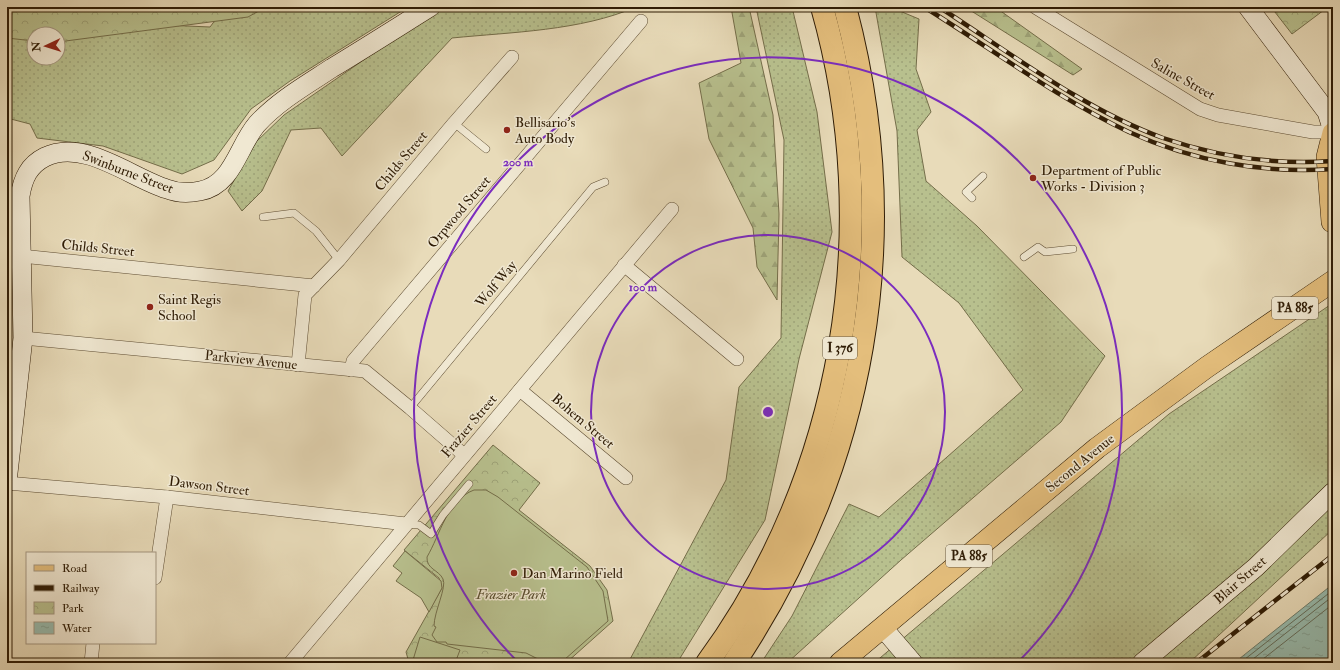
<svg xmlns="http://www.w3.org/2000/svg" width="1340" height="670" viewBox="0 0 1340 670" font-family="'IM FELL Double Pica',serif">
  <style>
    .grass { fill: url(#grass-dots); stroke: #746e4a; fill-rule: evenodd }
    .forest { fill: url(#forest-firs); stroke: #746e4a }
    .park { fill: url(#park-crowns); stroke: #746e4a }
    .garden { fill: #b8c08e; stroke: #746e4a }
    .water { fill: url(#water-ripples); stroke: #6d7b6a }
    .lines { fill: none; stroke-linecap: round; stroke-linejoin: round }
    .shore { stroke: #636c5a; stroke-width: 1 }
    .lane-casing { stroke: #5d4c32; stroke-width: 8 }
    .street-casing { stroke: #5d4c32; stroke-width: 14 }
    .secondary-casing { stroke: #2f1c05; stroke-width: 20 }
    .primary-casing { stroke: #2f1c05; stroke-width: 22 }
    .highway-casing { stroke: #2f1c05; stroke-width: 24 }
    .lane { stroke: #f0e8d2; stroke-width: 7 }
    .street { stroke: #f0e8d2; stroke-width: 13 }
    .secondary { stroke: #f0e8d2; stroke-width: 19 }
    .primary { stroke: #e4be7c; stroke-width: 21 }
    .highway { stroke: #e4be7c; stroke-width: 22 }
    .rail-casing { stroke: #2f1c05; stroke-width: 4.5 }
    .rail { stroke: #f0e8d2; stroke-width: 3; stroke-dasharray: 9; stroke-linecap: butt }
    .ring { fill: none; stroke: #7b2cbf; stroke-width: 2 }
    .poi-dot { fill: #8f2418; stroke: #f0e8d2; stroke-width: 1.5 }
    .labels { text-anchor: middle; dominant-baseline: central; stroke-width: 3; stroke-linejoin: round; paint-order: stroke }
    .shield { fill: #f0e8d2; stroke: #695942; stroke-width: 1 }
    .shield-label { font-size: 13px; font-weight: bold; fill: #2f1c05 }
    .street-label { font-size: 14px; fill: #2f1c05; stroke: #f0e8d2 }
    .poi-label { font-size: 14px; fill: #2f1c05; stroke: #f0e8d2; text-anchor: start }
    .park-label { font-size: 14px; font-style: italic; fill: #584d2e; stroke: #f0e8d2 }
    .centre { fill: #7b2cbf; stroke: #f0e8d2; stroke-width: 2 }
    .ring-label { font-size: 12px; text-anchor: middle; font-weight: bold; fill: #7b2cbf; stroke: #f0e8d2; stroke-width: 3; stroke-linejoin: round; paint-order: stroke }
  </style>
  <defs>
    <pattern id="grass-dots" width="8" height="8" patternUnits="userSpaceOnUse"><rect width="8" height="8" fill="#b8c08e"/><path d="M2 2h.1M6 6h.1" fill="none" stroke="#9ea479" stroke-width="1.8" stroke-linecap="round"/></pattern>
    <pattern id="forest-firs" width="22" height="20" patternUnits="userSpaceOnUse"><rect width="22" height="20" fill="#b8c08e"/><path d="M5 1l3.5 6h-7zM16 11l3.5 6h-7z" fill="#9ea479"/></pattern>
    <pattern id="park-crowns" width="20" height="18" patternUnits="userSpaceOnUse"><rect width="20" height="18" fill="#b8c08e"/><path d="M2 6a3 3 0 1 1 6 0M12 15a3 3 0 1 1 6 0" fill="none" stroke="#9ea479"/></pattern>
    <pattern id="water-ripples" width="26" height="14" patternUnits="userSpaceOnUse"><rect width="26" height="14" fill="#97bbae"/><path d="M2 4q2-2 4 0t4 0M15 11q2-2 4 0t4 0" fill="none" stroke="#82a094"/></pattern>
  </defs>
  <rect width="100%" height="100%" fill="#e8dbb9"/>
  <filter id="stains"><feTurbulence type="fractalNoise" baseFrequency=".005" numOctaves="4"/><feColorMatrix values="0 0 0 0 .2 0 0 0 0 .09 0 0 0 0 .02 0 0 0 .5 -.17"/></filter>
  <radialGradient id="worn" r=".72"><stop offset=".6" stop-color="#630" stop-opacity="0"/><stop offset="1" stop-color="#630" stop-opacity=".3"/></radialGradient>
  <!-- grass -->
  <g class="grass">
    <path d="M225 7H408L290 81 251 109 214 160 182 174 103 146 37 138 30 124 7 118V18L210 27ZM34 34H58V58H34Z"/>
    <path d="M448 7H636C580 31 512 32 452 38L342 156 321 128 291 130 262 191 242 211 228 191 256 142 284 115 420 21Z"/>
    <path d="M756 7H792L817 112 832 232 799 359 765 520 677 663H628L726 480 739 387 781 338 784 140Z"/>
    <path d="M875 7H890L919 19 916 69 931 112 917 130 926 181 977 226 1105 356 1061 422 901 560 787 663H761L792 616 849 504 879 517 1023 390 959 303 902 257 897 131Z"/>
    <path d="M1333 303V529L1189 663H874L1169 414Z"/>
  </g>
  <!-- forest -->
  <g class="forest">
    <path d="M731 7H749L773 115 779 214 777 300 757 267 753 228 709 139 699 83 741 63Z"/>
    <path d="M965 7H995L1082 69 1073 75Z"/>
  </g>
  <!-- park -->
  <g class="park">
    <path d="M7 7H266L248 17 58 42V34H34V41L7 38Z"/>
    <path d="M1271 7H1328L1292 34Z"/>
    <path d="M493 445 540 483 519 510 590 566 607 590 613 621 566 663H413L408 659 406 652 442 588 439 578 404 550Z"/>
  </g>
  <!-- garden -->
  <g class="garden">
    <path d="M474 490H486L498 497 587 567 603 591 608 621 564 660 542 661 526 653 447 644 446 642H437L432 635 436 627 434 626C434 612 447 587 443 579 439 570 426 569 427 557 440 535 447 500 474 490Z"/>
    <path d="M405 551 441 581 442 588 429 612 421 598 396 581 402 573 393 566Z"/>
    <path d="M420 637 460 650 455 663H421L413 660Z"/>
  </g>
  <!-- water -->
  <path class="water" d="M1333 584V663H1234Z"/>
  <g class="lines">
    <!-- shore -->
    <g class="shore">
      <path d="M1240 663 1333 590"/>
      <path d="M1248 663 1333 596"/>
      <path d="M1258 663 1333 604"/>
    </g>
    <!-- lane casing -->
    <g class="lane-casing">
      <g id="lane">
        <path d="M454 123 486 149"/>
        <path d="M972 198 966 192 983 176"/>
        <path d="M263 217 294 213 316 231 339 260"/>
        <path d="M7 257 21 256"/>
        <path d="M1024 257 1038 247 1045 252 1073 249"/>
        <path d="M410 408 593 187 605 182"/>
        <path d="M407 524 419 525 431 534 443 515 469 484"/>
      </g>
    </g>
    <!-- street casing -->
    <g class="street-casing">
      <g id="street">
        <path d="M1035 7 1200 109 1218 115 1313 132H1333"/>
        <path d="M21 256 314 286"/>
        <path d="M624 265 737 359"/>
        <path d="M23 338 365 371 410 408 464 455"/>
        <path d="M298 365 305 295 339 260 454 123 512 57"/>
        <path d="M351 370 353 361 641 21"/>
        <path d="M520 390 626 478"/>
        <path d="M7 483 167 497 406 524"/>
        <path d="M155 578 167 497"/>
        <path d="M91 663 93 643"/>
        <path d="M290 663 672 209"/>
      </g>
    </g>
    <!-- secondary casing -->
    <g class="secondary-casing">
      <g id="secondary">
        <path d="M1248 7 1327 112 1333 131"/>
        <path d="M7 482 23 338 20 196C23 178 29 165 45 157 84 138 131 178 167 189 177 193 190 193 200 191 233 185 238 146 257 124 278 101 306 85 332 68 365 48 398 27 430 7"/>
        <path d="M883 628 913 663"/>
        <path d="M1142 663 1256 567 1333 492"/>
      </g>
    </g>
    <!-- primary casing -->
    <g class="primary-casing">
      <g id="primary">
        <path d="M1332 222 1327 157 1333 133"/>
        <path d="M840 663 1097 448 1207 367 1333 281"/>
      </g>
    </g>
    <!-- highway casing -->
    <g class="highway-casing">
      <g id="highway">
        <path d="M707 663C844 477 885 228 822 7"/>
        <path d="M734 663C866 466 906 236 845 7"/>
      </g>
    </g>
    <!-- lane -->
    <use href="#lane" class="lane"/>
    <!-- street -->
    <use href="#street" class="street"/>
    <!-- secondary -->
    <use href="#secondary" class="secondary"/>
    <!-- primary -->
    <use href="#primary" class="primary"/>
    <!-- highway -->
    <use href="#highway" class="highway"/>
    <!-- rail casing -->
    <g class="rail-casing">
      <g id="rail">
        <path d="M924 7C992 49 1057 98 1129 132 1192 161 1264 174 1333 169"/>
        <path d="M939 7C1009 52 1085 110 1163 138 1218 157 1275 165 1333 161"/>
        <path d="M1196 663 1333 555"/>
      </g>
    </g>
    <!-- rail -->
    <use href="#rail" class="rail"/>
  </g>
  <!-- distance rings -->
  <g class="ring">
    <circle cx="768" cy="412" r="177"/>
    <path d="M518 662A354 354 0 1 1 1018 662"/>
  </g>
  <!-- markers -->
  <g class="poi-dot">
    <circle cx="507" cy="130" r="4"/>
    <circle cx="1033" cy="178" r="4"/>
    <circle cx="150" cy="307" r="4"/>
    <circle cx="514" cy="573" r="4"/>
  </g>
  <g class="labels">
    <!-- shield labels -->
    <g class="shield">
      <rect x="1272" y="297" width="46" height="22" rx="3"/>
      <rect x="823" y="337" width="34" height="22" rx="3"/>
      <rect x="946" y="545" width="46" height="22" rx="3"/>
    </g>
    <g class="shield-label">
      <text x="1295" y="308">PA 885</text>
      <text x="840" y="348">I 376</text>
      <text x="969" y="556">PA 885</text>
    </g>
    <!-- street labels -->
    <g class="street-label">
      <text transform="translate(1183 79) rotate(29)">Saline Street</text>
      <text transform="translate(401 161) rotate(-50)">Childs Street</text>
      <text transform="translate(128 172) rotate(21)">Swinburne Street</text>
      <text transform="translate(459 212) rotate(-50)">Orpwood Street</text>
      <text transform="translate(98 248) rotate(6)">Childs Street</text>
      <text transform="translate(496 284) rotate(-50)">Wolf Way</text>
      <text transform="translate(251 360) rotate(6)">Parkview Avenue</text>
      <text transform="translate(583 421) rotate(40)">Bohem Street</text>
      <text transform="translate(469 426) rotate(-50)">Frazier Street</text>
      <text transform="translate(1080 463) rotate(-39)">Second Avenue</text>
      <text transform="translate(209 486) rotate(7)">Dawson Street</text>
      <text transform="translate(1240 580) rotate(-41)">Blair Street</text>
    </g>
    <!-- poi labels -->
    <g class="poi-label">
      <text x="515" y="122">Bellisario's<tspan x="515" dy="16">Auto Body</tspan></text>
      <text x="1041" y="170">Department of Public<tspan x="1041" dy="16">Works - Division 3</tspan></text>
      <text x="158" y="299">Saint Regis<tspan x="158" dy="16">School</tspan></text>
      <text x="522" y="573">Dan Marino Field</text>
    </g>
    <!-- park labels -->
    <g class="park-label">
      <text x="511" y="594">Frazier Park</text>
    </g>
  </g>
  <circle cx="768" cy="412" r="6" class="centre"/>
  <g class="ring-label">
    <text x="518" y="166">200 m</text>
    <text x="643" y="291">100 m</text>
  </g>
  <!-- margin -->
  <rect width="1340" height="670" fill="none" stroke="#e8dbb9" stroke-width="24"/>
  <rect x="8" y="8" width="1324" height="654" fill="none" stroke="#2f1c05" stroke-width="2"/>
  <rect x="12" y="12" width="1316" height="646" fill="none" stroke="#2f1c05"/>
  <!-- legend -->
  <rect x="26" y="552" width="130" height="92" fill="#f0e8d2" stroke="#a39680"/>
  <rect x="34" y="565" width="20" height="6" fill="#e4be7c" stroke="#a39680"/>
  <text x="62" y="572" font-size="12" fill="#2f1c05">Road</text>
  <rect x="34" y="585" width="20" height="6" fill="#2f1c05" stroke="#a39680"/>
  <text x="62" y="592" font-size="12" fill="#2f1c05">Railway</text>
  <rect x="34" y="602" width="20" height="12" fill="url(#park-crowns)" stroke="#a39680"/>
  <text x="62" y="612" font-size="12" fill="#2f1c05">Park</text>
  <rect x="34" y="622" width="20" height="12" fill="url(#water-ripples)" stroke="#a39680"/>
  <text x="62" y="632" font-size="12" fill="#2f1c05">Water</text>
  <!-- north arrow -->
  <g transform="translate(46 46) rotate(266)"><circle r="19" fill="#f0e8d2" stroke="#a39680"/>
  <path d="M0-3L7 15L0 10L-7 15Z" fill="#8f2418"/>
  <text y="-6" font-size="11" font-weight="bold" text-anchor="middle" fill="#2f1c05">N</text>
  </g>
  <rect width="100%" height="100%" filter="url(#stains)"/>
  <rect width="100%" height="100%" fill="url(#worn)"/>
</svg>
